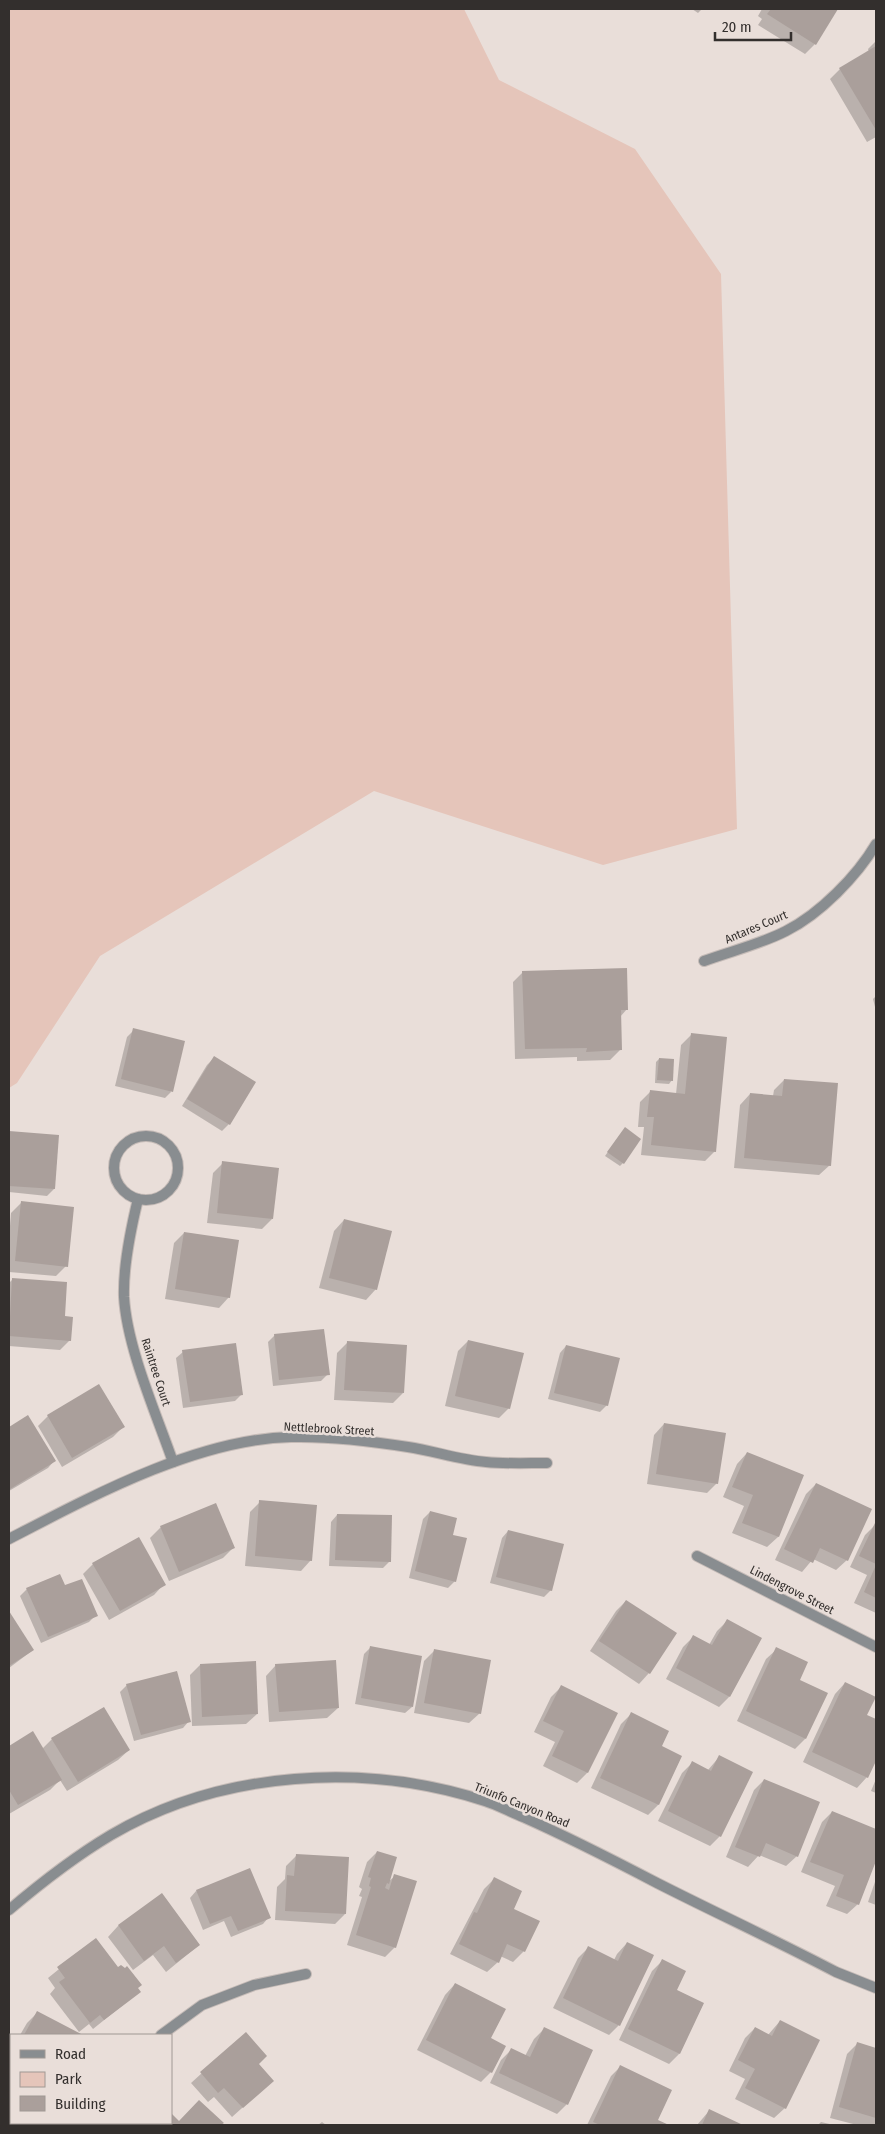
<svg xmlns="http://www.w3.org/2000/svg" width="885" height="2134" viewBox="0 0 885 2134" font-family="'Fira Sans Condensed',sans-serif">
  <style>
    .green { fill: #e5c5ba }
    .shadow { fill: #0003 }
    .building { fill: #aa9f9b }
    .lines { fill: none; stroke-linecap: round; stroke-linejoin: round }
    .street-casing { stroke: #c5bbb7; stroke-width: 12 }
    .street { stroke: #898d90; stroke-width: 10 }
    .labels { text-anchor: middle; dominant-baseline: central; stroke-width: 5; stroke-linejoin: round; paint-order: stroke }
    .street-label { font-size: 12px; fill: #332f2d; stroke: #e9ded9 }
  </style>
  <rect width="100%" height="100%" fill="#e9ded9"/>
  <!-- green -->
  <path class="green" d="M9 9H464L499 80 635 149 721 274 737 829 603 865 374 791 100 956 17 1083 9 1088Z"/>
  <!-- shadow -->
  <g class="shadow">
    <path d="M692 9H702L698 13Z"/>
    <path d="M762 9H837L815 44 805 54 758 25 762 19 758 16Z"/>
    <path d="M876 41V137L867 142 830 79 840 69 869 52 868 49Z"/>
    <path d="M523 972 627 1009 620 1017V1050L610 1060 577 1061V1057L515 1059 513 982Z"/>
    <path d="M876 996V1011L873 999Z"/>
    <path d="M134 1030 171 1092 165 1098 115 1086 127 1037Z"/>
    <path d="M691 1035 715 1151 705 1161 641 1155 644 1127H638L640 1102 650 1092 676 1094 681 1045Z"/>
    <path d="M214 1058 229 1124 222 1131 182 1106 207 1065Z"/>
    <path d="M659 1059 672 1080 669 1084 655 1083 656 1062Z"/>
    <path d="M784 1080 830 1165 819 1175 734 1168 740 1105 750 1094 773 1096 774 1090Z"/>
    <path d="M9 1132 57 1136 54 1189 47 1196 9 1192Z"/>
    <path d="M622 1132 623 1163 620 1166 605 1156Z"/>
    <path d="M223 1163 272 1219 262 1229 207 1223 213 1173Z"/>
    <path d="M22 1202 66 1266 56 1276 9 1272V1238L11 1213Z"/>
    <path d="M344 1220 376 1289 366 1300 319 1288 334 1231Z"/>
    <path d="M184 1233 229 1297 219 1308 165 1299 174 1243Z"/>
    <path d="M13 1279 63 1317 70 1340 60 1350 9 1346V1283Z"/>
    <path d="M275 1335 328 1374 321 1381 273 1386 268 1342Z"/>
    <path d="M468 1341 509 1408 499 1418 445 1406 458 1351Z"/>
    <path d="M347 1343 403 1393 393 1403 334 1400 337 1353Z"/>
    <path d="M566 1346 607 1405 600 1412 548 1399 560 1353Z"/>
    <path d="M183 1352 242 1394 235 1401 183 1408 176 1358Z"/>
    <path d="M48 1416 123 1427 113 1437 62 1467 38 1426Z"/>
    <path d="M28 1417 54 1461 48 1468 9 1491V1428Z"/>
    <path d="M664 1424 717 1483 707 1493 647 1484 654 1435Z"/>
    <path d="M747 1453 802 1475 778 1537 767 1547 732 1533 744 1506 723 1497 737 1464Z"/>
    <path d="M816 1484 847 1560 836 1570 813 1559 802 1572 775 1560 806 1494Z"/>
    <path d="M260 1502 311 1560 301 1571 245 1566 250 1512Z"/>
    <path d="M430 1512 451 1536 455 1581 448 1588 409 1578 423 1519Z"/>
    <path d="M337 1515 390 1561 383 1568 329 1566 331 1522Z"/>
    <path d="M875 1525H876V1613L854 1603 867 1575 850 1567 865 1535Z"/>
    <path d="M161 1527 233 1548 223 1558 169 1581 150 1538Z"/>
    <path d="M508 1531 551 1590 544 1597 490 1583 502 1538Z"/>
    <path d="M93 1564 164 1584 154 1595 109 1620 83 1574Z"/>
    <path d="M65 1587 96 1615 89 1622 41 1643 20 1596 27 1589Z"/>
    <path d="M626 1601 675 1634 649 1673 639 1684 590 1651 616 1611Z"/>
    <path d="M9 1614 33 1650 9 1668Z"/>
    <path d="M727 1621 729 1697 719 1707 666 1679 683 1647 693 1637 709 1645 717 1631Z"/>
    <path d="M371 1647 412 1707 405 1713 355 1704 364 1654Z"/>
    <path d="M777 1649 798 1680 805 1739 795 1749 737 1721 766 1659Z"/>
    <path d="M434 1651 480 1713 469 1723 414 1713 424 1661Z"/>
    <path d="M200 1665 257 1714 246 1724 192 1726 190 1675Z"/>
    <path d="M276 1665 338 1708 327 1718 269 1722 266 1676Z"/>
    <path d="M845 1683 866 1716 876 1720V1758L867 1777 857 1788 803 1762 835 1694Z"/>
    <path d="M127 1685 189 1721 183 1728 134 1741 120 1692Z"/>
    <path d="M561 1687 616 1713 587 1773 577 1783 543 1766 555 1742 534 1732 551 1697Z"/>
    <path d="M631 1714 660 1747 681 1757 658 1805 648 1815 591 1788 621 1724Z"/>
    <path d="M33 1733 42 1749 52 1739 129 1750 118 1760 67 1791 60 1780 50 1790 9 1814V1747Z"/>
    <path d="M720 1756V1836L710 1846 658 1821 682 1773 692 1763 708 1770Z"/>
    <path d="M876 1779V1793L871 1791Z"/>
    <path d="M764 1780 797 1856 786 1866 759 1855 748 1867 726 1857 754 1790Z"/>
    <path d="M832 1812 876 1830V1858L858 1904 847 1914 826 1906 835 1886 801 1872 822 1822Z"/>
    <path d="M377 1852 388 1882 395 1876V1947L385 1957 347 1945 362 1897 359 1896 362 1889 359 1887 367 1862Z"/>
    <path d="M296 1856 345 1914 335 1924 275 1920 277 1887 285 1879 286 1866Z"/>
    <path d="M494 1879 512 1909 538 1921 524 1951 513 1962 500 1956 498 1962 487 1972 450 1954 484 1889Z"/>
    <path d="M876 1879V1905L868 1902Z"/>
    <path d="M196 1891 269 1917 263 1924 231 1937 224 1921 203 1930 190 1898Z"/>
    <path d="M161 1895 199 1945 166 1972 153 1955 133 1970 108 1937 118 1926Z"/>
    <path d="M95 1940 118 1969 139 1992 93 2029 89 2024 79 2032 50 1994 55 1988 48 1978Z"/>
    <path d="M627 1943 619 2025 609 2035 553 2008 578 1958 588 1948 614 1960 617 1954Z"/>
    <path d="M662 1961 676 1990 703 2004 679 2054 669 2064 619 2040 652 1971Z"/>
    <path d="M455 1984 490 2039 491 2072 481 2082 417 2050 445 1995Z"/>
    <path d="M37 2013 80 2035H20L27 2023Z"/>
    <path d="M780 2021 785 2108 774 2118 735 2099 745 2079 729 2071 745 2038 755 2028 768 2035Z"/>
    <path d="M544 2029 567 2104 557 2114 490 2083 501 2060 511 2050 525 2056 534 2039Z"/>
    <path d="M246 2033 258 2064 272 2081 232 2117 214 2097 208 2102 191 2083Z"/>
    <path d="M857 2044 876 2049V2125H857L830 2118 847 2054Z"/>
    <path d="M11 2053V2081L9 2080V2057Z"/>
    <path d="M621 2066 656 2120 667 2125H587L611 2076Z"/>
    <path d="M9 2091 11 2092V2123H25L32 2125H9Z"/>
    <path d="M709 2111 740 2125H697Z"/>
    <path d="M322 2122 326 2125H318Z"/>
    <path d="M821 2122 834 2125H818Z"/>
    <path d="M149 2123 179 2122 222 2123 219 2125H146Z"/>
  </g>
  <!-- building -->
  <g class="building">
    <path d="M771 9H838L816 45 767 14Z"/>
    <path d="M876 46V130L839 68Z"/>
    <path d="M627 968 628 1010H621L622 1050 586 1052 587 1048 525 1049 522 971Z"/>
    <path d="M133 1028 185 1041 173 1092 121 1079Z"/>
    <path d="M691 1033 727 1037 716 1152 651 1145 654 1117H647L650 1090 685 1094Z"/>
    <path d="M214 1056 256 1082 230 1125 187 1099Z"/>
    <path d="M659 1058 674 1059 673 1081 657 1080Z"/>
    <path d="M784 1079 838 1083 831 1166 744 1158 750 1093 782 1096Z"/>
    <path d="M625 1127 641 1139 624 1164 607 1152Z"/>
    <path d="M9 1131 59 1135 55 1189 9 1186Z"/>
    <path d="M222 1161 279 1168 273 1219 217 1213Z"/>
    <path d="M21 1201 74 1207 68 1267 15 1261Z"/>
    <path d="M344 1219 392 1231 377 1290 329 1278Z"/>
    <path d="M184 1232 239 1240 230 1298 175 1289Z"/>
    <path d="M12 1278 67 1282 65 1316 73 1317 71 1341 9 1336Z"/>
    <path d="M324 1329 330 1375 279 1380 274 1334Z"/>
    <path d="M468 1340 524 1353 510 1409 455 1396Z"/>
    <path d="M347 1341 407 1345 404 1393 344 1390Z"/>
    <path d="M236 1343 243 1395 190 1402 182 1350Z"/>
    <path d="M566 1345 620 1358 608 1406 554 1393Z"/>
    <path d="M99 1384 125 1427 72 1458 47 1415Z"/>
    <path d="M28 1415 56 1461 10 1489 9 1427Z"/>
    <path d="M664 1423 726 1433 718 1484 656 1474Z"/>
    <path d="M747 1452 804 1475 779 1537 742 1523 753 1495 732 1487Z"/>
    <path d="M816 1483 872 1509 848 1561 820 1548 813 1563 784 1549Z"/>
    <path d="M259 1500 317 1505 312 1561 255 1556Z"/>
    <path d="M216 1503 235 1548 179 1572 160 1526Z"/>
    <path d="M430 1511 457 1518 453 1535 467 1538 456 1582 415 1571Z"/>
    <path d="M337 1514 392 1515 391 1562 335 1560Z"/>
    <path d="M875 1523 876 1524V1564L859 1556Z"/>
    <path d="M508 1530 564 1544 552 1591 496 1577Z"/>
    <path d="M139 1537 166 1585 120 1611 92 1563Z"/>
    <path d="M876 1565V1598L864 1592Z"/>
    <path d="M60 1574 65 1585 82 1579 98 1616 48 1637 26 1588Z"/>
    <path d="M626 1600 677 1633 650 1674 599 1641Z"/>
    <path d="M9 1611 34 1650 9 1666Z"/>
    <path d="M727 1619 762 1638 730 1697 676 1668 693 1635 712 1645Z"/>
    <path d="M370 1646 422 1656 413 1707 361 1698Z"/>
    <path d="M776 1647 808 1662 800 1680 828 1693 806 1739 746 1711Z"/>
    <path d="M434 1649 491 1660 481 1714 424 1703Z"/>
    <path d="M336 1660 339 1708 279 1712 275 1664Z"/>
    <path d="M256 1661 258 1714 202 1717 200 1664Z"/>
    <path d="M177 1671 191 1722 141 1735 126 1684Z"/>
    <path d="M845 1682 876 1697 867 1715 876 1719V1761L868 1778 812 1752Z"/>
    <path d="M561 1685 618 1713 588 1773 552 1756 564 1731 543 1721Z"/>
    <path d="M104 1707 130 1750 78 1782 51 1738Z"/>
    <path d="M631 1712 669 1731 662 1746 682 1756 659 1805 600 1778Z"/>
    <path d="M33 1731 62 1780 18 1805 9 1790V1746Z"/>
    <path d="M719 1755 753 1772 721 1837 668 1811 692 1761 711 1771Z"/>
    <path d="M764 1779 820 1802 798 1857 766 1843 760 1857 735 1847Z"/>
    <path d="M832 1811 876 1829V1861L859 1905 836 1896 844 1875 810 1862Z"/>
    <path d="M377 1851 397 1857 389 1884 387 1883 385 1888 389 1890 394 1874 417 1881 396 1948 356 1935 371 1887 369 1886 371 1878 368 1877Z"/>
    <path d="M296 1854 349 1857 346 1914 285 1911 287 1875 294 1876Z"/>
    <path d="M250 1868 271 1918 238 1931 231 1916 210 1924 196 1890Z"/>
    <path d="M494 1877 522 1891 514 1909 540 1921 525 1952 507 1944 499 1963 459 1944 474 1912 477 1913Z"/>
    <path d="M162 1893 200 1945 176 1963 164 1946 144 1961 118 1925Z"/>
    <path d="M96 1938 118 1967 121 1965 125 1968 127 1966 142 1985 138 1988 141 1992 104 2020 100 2015 90 2023 59 1982 65 1978 57 1967Z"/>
    <path d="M627 1942 654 1955 620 2026 563 1998 588 1946 618 1961Z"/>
    <path d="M662 1959 686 1971 677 1990 704 2003 680 2054 628 2029Z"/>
    <path d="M455 1983 506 2009 491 2038 506 2046 492 2073 426 2040Z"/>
    <path d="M37 2011 83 2035H24Z"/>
    <path d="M780 2020 820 2040 786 2109 745 2088 755 2069 738 2060 755 2027 772 2036Z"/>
    <path d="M544 2027 593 2050 568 2105 499 2073 511 2048 530 2057Z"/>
    <path d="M246 2032 267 2056 259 2064 274 2081 243 2108 224 2088 218 2093 200 2072Z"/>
    <path d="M857 2042 876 2048V2118L839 2107Z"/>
    <path d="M620 2065 672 2090 658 2120 669 2125H600L593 2122Z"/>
    <path d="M9 2089 11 2090V2123H29L35 2125H9Z"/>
    <path d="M199 2100 224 2123 221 2125H145L147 2123H171V2113L179 2121Z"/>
    <path d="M709 2109 743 2125H702Z"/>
  </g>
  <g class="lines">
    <!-- street casing -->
    <g class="street-casing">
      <g id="street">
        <path d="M704 961C731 951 761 944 786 931 820 914 857 876 876 844"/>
        <circle cx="146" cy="1168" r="32"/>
        <path d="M138 1199C131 1228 123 1268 124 1297 127 1348 156 1413 173 1462"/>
        <path d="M9 1539C92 1496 197 1439 291 1437 330 1436 371 1441 408 1447 434 1451 460 1460 486 1462 506 1464 527 1463 547 1463"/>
        <path d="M697 1556 876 1647"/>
        <path d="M9 1910C42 1882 74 1857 111 1835 222 1770 365 1762 485 1801 498 1805 510 1812 523 1817 568 1837 613 1860 657 1883 716 1913 777 1941 836 1972L876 1988"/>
        <path d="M161 2035 202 2005 254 1985 306 1974"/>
        <path d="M92 2125 93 2123"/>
      </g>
    </g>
    <!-- street -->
    <use href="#street" class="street"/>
  </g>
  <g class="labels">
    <!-- street labels -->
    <g class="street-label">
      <text transform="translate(756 927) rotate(-23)">Antares Court</text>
      <text transform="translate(156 1372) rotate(72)">Raintree Court</text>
      <text transform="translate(329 1429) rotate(3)">Nettlebrook Street</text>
      <text transform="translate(792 1590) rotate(27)">Lindengrove Street</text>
      <text transform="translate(522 1805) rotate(22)">Triunfo Canyon Road</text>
    </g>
  </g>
  <!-- border -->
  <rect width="885" height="2134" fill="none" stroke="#332f2d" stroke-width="20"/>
  <!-- legend -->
  <rect x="10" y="2034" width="162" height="90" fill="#e9ded9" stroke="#a09894"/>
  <rect x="20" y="2050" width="25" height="8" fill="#898d90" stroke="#a09894"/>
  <text x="55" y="2059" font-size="15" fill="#332f2d">Road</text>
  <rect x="20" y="2072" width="25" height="15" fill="#e5c5ba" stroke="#a09894"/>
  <text x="55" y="2084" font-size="15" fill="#332f2d">Park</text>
  <rect x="20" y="2096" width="25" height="15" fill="#aa9f9b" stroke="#a09894"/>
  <text x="55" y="2109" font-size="15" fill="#332f2d">Building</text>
  <!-- scale -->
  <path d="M715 32v8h76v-8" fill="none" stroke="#332f2d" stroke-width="2.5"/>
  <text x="722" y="32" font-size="15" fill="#332f2d" stroke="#e9ded9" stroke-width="4" paint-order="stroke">20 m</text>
</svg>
